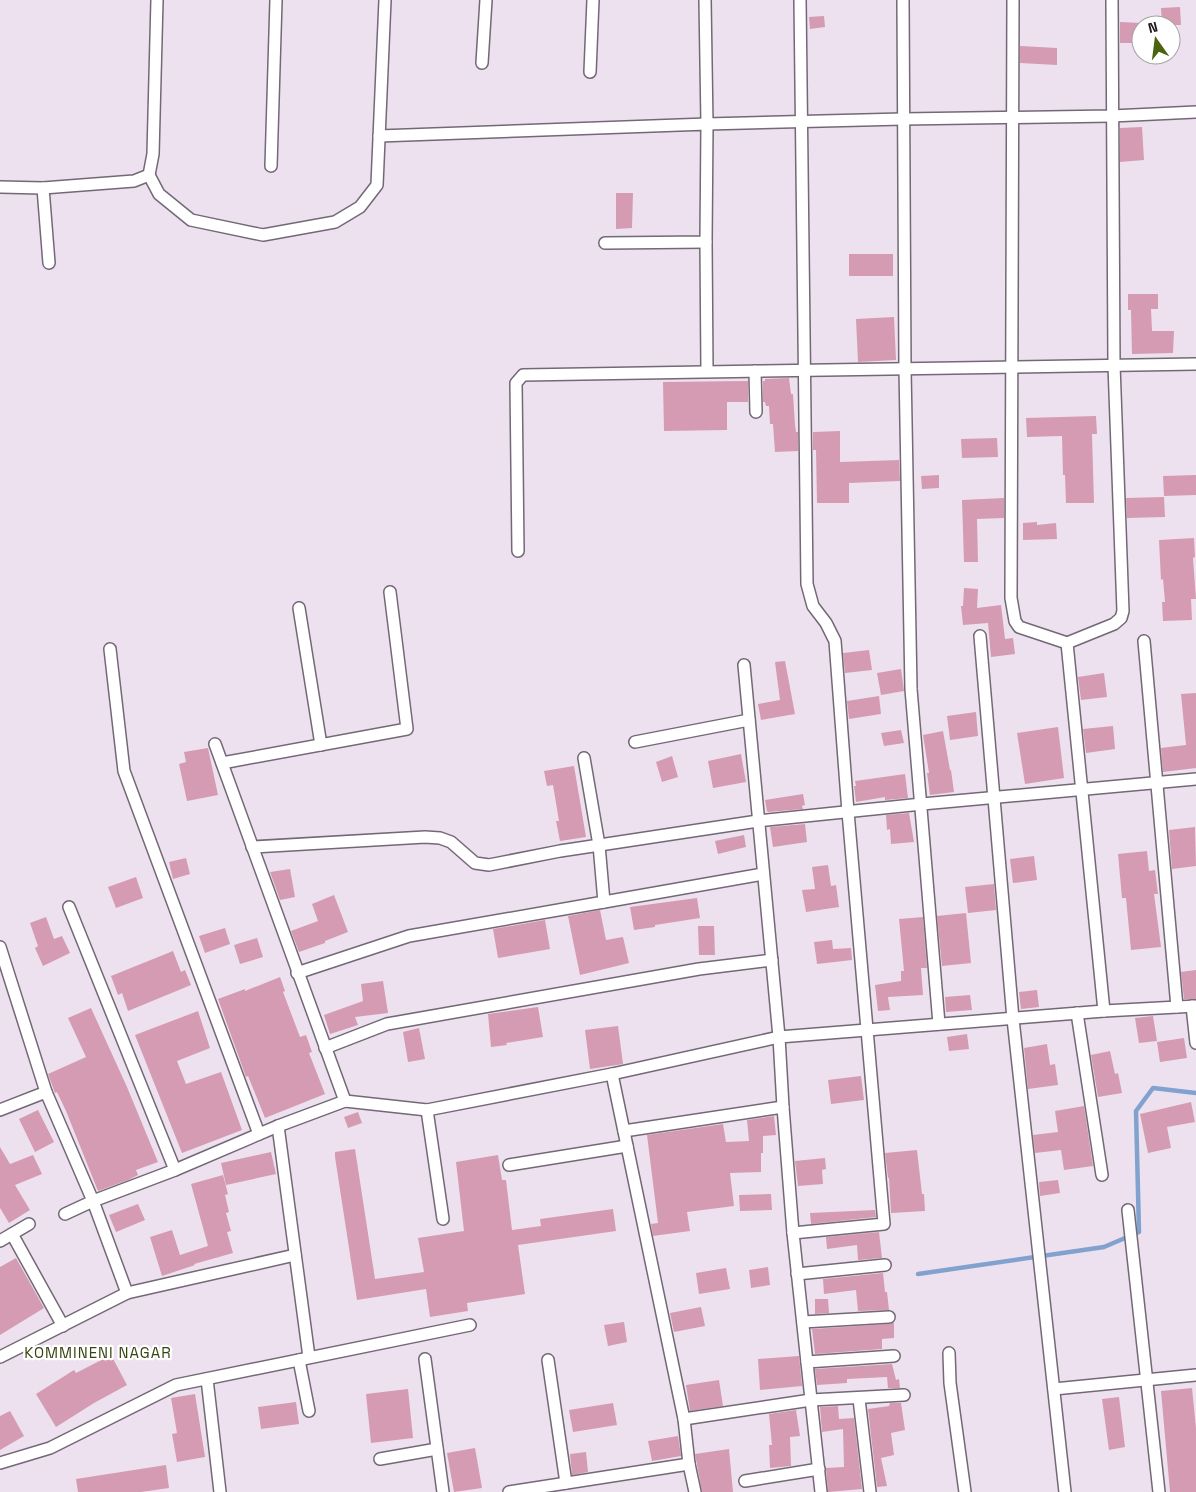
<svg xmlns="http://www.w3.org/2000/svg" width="1196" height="1492" viewBox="0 0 1196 1492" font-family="'Space Grotesk',sans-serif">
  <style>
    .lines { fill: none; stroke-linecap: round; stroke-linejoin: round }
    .stream { stroke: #81a2ce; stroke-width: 4.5 }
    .building { fill: #d59bb2 }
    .street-casing { stroke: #736875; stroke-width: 14 }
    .street { stroke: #fff; stroke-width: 11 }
    .labels { text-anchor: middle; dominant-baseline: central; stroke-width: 4.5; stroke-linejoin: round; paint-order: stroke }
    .neighbourhood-label { font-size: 15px; letter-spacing: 1px; fill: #36450f; stroke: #fff }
  </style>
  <rect width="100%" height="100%" fill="#ede1ef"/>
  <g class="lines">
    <!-- stream -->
    <path class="stream" d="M918 1274 1104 1247 1139 1232 1136 1111 1153 1088 1196 1093"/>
  </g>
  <!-- building -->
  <g class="building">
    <path d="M1180 7 1181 25H1162L1161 8Z"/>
    <path d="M824 16 825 27 810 29 809 17Z"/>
    <path d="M1120 22 1141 23V43H1120Z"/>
    <path d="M1020 46 1057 48V65L1020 63Z"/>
    <path d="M1142 127 1144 160 1120 162V128Z"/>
    <path d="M616 193H633L632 228 616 229Z"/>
    <rect x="849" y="254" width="44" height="22"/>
    <path d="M1128 294H1158V309H1151L1152 331H1174L1173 353 1132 354 1131 310H1128Z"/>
    <path d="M894 317 896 360 858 362 856 319Z"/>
    <path d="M789 378 791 394H793L795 425 796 432H798V451L775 452 773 424H770L769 406H766L765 402H763V381H765V379Z"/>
    <path d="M748 381V402H727V430L664 431 663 382Z"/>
    <path d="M1096 416 1097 434H1092L1094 503H1066L1065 475H1063L1062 436 1027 437 1026 418Z"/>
    <path d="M840 431V462L899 460 900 481 849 483V503H817L816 450H813V432Z"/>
    <path d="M997 438 998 457 962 458 961 439Z"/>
    <path d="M939 475V488L922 489 921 476Z"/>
    <path d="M1196 475V495L1164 496 1163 476Z"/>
    <path d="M1164 497 1165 517 1127 518 1126 498Z"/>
    <path d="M1004 498V518L977 519 978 562H964L962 500Z"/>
    <path d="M1037 522V525L1056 523 1057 539 1023 540V523Z"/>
    <path d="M1194 538 1195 557 1193 558 1196 599H1191L1192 620 1163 621 1162 602H1165L1163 579 1161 580 1159 540Z"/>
    <path d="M964 588 978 589 977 608 1001 605 1005 639 1013 638 1015 654 991 657 988 623 963 625 961 606H963Z"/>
    <path d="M869 650 872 670 845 673 843 653Z"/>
    <path d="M785 661 795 714 761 720 758 704 780 700 775 662Z"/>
    <path d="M901 669 904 691 881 695 877 673Z"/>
    <path d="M1104 673 1107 697 1081 700 1078 677Z"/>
    <path d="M1196 693V768L1163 772 1161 748 1186 745 1181 694Z"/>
    <path d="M879 696 881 714 849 719 847 701Z"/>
    <path d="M976 712 978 736 950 740 947 716Z"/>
    <path d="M1113 726 1115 749 1086 753 1083 729Z"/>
    <path d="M1058 727 1064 778 1025 784 1017 733Z"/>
    <path d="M901 730 904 743 884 746 881 733Z"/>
    <path d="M943 731 950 770H951L954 792 930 795 927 773H929L923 735Z"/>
    <path d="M208 748 218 795 187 801 179 764 186 762 184 752Z"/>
    <path d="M741 754 746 782 713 788 708 761Z"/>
    <path d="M672 756 678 777 662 782 656 762Z"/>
    <path d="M574 766 586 837 560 841 556 821H559L553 785 547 786 544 771Z"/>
    <path d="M905 774 908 798 885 800V797L856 802 854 786H856L855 781Z"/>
    <path d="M803 794 805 805 802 806 803 809 768 812 767 811 765 800Z"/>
    <path d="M909 813 914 842 891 844 890 829 887 830 886 815Z"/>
    <path d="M805 824 807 842 773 847 770 827Z"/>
    <path d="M1195 827 1196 866 1172 869 1169 830Z"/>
    <path d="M744 835 746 847 718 854 715 841Z"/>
    <path d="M1147 851 1149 871 1155 870 1158 894H1154L1161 947 1131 950 1126 898H1122L1118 854Z"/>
    <path d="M1034 856 1037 880 1013 883 1010 859Z"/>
    <path d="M186 858 190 874 173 879 169 862Z"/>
    <path d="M828 865 831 886 836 885 839 907 806 912 802 890 815 889 812 867Z"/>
    <path d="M290 869 295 897 280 900 270 872Z"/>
    <path d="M136 877 143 898 116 908 108 887Z"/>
    <path d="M994 884 996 910 968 913 965 887Z"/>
    <path d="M334 895 348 932 325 941V943L299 952 291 931 318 921 312 904Z"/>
    <path d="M697 898 700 918 655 925V927L634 930 630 907Z"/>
    <path d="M600 910 606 940 623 937 629 963 580 975 568 916Z"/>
    <path d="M966 913 971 963 942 966 937 916Z"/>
    <path d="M46 917 54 939 62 936 70 953 43 966 35 948 38 946 30 923Z"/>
    <path d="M923 917 927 968H921L923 995 888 997 890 1010 878 1011 875 985 901 981V971H904L899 919Z"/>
    <path d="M545 920 550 949 498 958 493 929Z"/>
    <path d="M698 926H714L715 955H699Z"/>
    <path d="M225 928 230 944 205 953 199 936Z"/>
    <path d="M257 938 263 957 240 964 234 945Z"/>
    <path d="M832 940 833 949 851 948 852 960 817 964 814 942Z"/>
    <path d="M173 951 181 972 185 970 191 985 128 1011 122 993 118 995 111 976Z"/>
    <path d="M1196 970V999H1184L1181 972Z"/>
    <path d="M280 977 285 991 283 992 300 1037 306 1035 312 1052 309 1053 325 1094 265 1118 248 1076 246 1077 218 999 245 989V991Z"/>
    <path d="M383 981 388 1013 355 1017 358 1025 330 1034 324 1015 363 1001 361 984Z"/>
    <path d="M1037 990 1039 1007 1021 1009 1019 992Z"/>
    <path d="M970 995 972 1010 946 1012 945 997Z"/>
    <path d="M538 1007 543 1037 506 1043 507 1045 491 1047 488 1014Z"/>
    <path d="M91 1008 127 1087 158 1162 136 1170 138 1175 128 1180 98 1191 66 1111 57 1092 55 1093 48 1074 86 1057 68 1018Z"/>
    <path d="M198 1011 210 1048 177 1061 186 1084 221 1072 242 1130 182 1153 135 1035Z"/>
    <path d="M1153 1016 1157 1041 1139 1043 1135 1018Z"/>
    <path d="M618 1026 623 1064 590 1069 585 1030Z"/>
    <path d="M419 1028 425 1059 408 1062 403 1032Z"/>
    <path d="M967 1034 969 1049 949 1051 947 1037Z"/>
    <path d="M1184 1038 1187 1058 1160 1062 1157 1042Z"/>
    <path d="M1047 1044 1050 1065 1055 1064 1058 1085 1028 1089 1024 1048Z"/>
    <path d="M1110 1051 1115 1074 1118 1073 1122 1093 1098 1097 1091 1055Z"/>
    <path d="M861 1076 864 1100 831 1104 828 1080Z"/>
    <path d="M1191 1102 1195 1122 1167 1127 1171 1148 1148 1153 1140 1114Z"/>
    <path d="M1084 1106 1093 1166 1064 1170 1061 1150 1035 1153 1033 1135 1058 1132 1055 1111Z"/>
    <path d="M38 1110 54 1142 35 1152 19 1119Z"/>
    <path d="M358 1112 362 1123 348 1128 344 1117Z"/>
    <path d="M774 1116 776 1135 763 1136V1153H761V1172L730 1173 734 1206 687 1212 690 1231 653 1236 651 1224 658 1223 647 1135 723 1124 726 1142 749 1141 747 1120Z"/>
    <path d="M0 1147 10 1164 33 1155 42 1174 15 1185 30 1210 9 1223 0 1208Z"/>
    <path d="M355 1149 375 1279 424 1272 418 1238 464 1231 456 1162 498 1155 502 1180H506L512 1230 541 1226 540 1219 613 1209 616 1231 518 1245 525 1294 467 1303 468 1311 430 1317 426 1289 357 1300 335 1157V1152Z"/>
    <path d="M917 1150 922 1194H924L925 1211 891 1213 889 1178H888L885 1153Z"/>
    <path d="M271 1152 276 1174 226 1185 221 1163Z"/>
    <path d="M825 1158 826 1169 822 1170 823 1184 798 1186 795 1161Z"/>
    <path d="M223 1175 228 1194 225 1195 229 1212 226 1213 231 1231 227 1232 233 1253 194 1264 195 1265 162 1276 150 1237 172 1230 180 1255 208 1246 191 1184Z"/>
    <path d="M1058 1180 1060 1193 1040 1196 1039 1182Z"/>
    <path d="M771 1194 772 1210 740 1211 739 1195Z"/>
    <path d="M138 1204 145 1220 116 1232 109 1215Z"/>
    <path d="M875 1210 876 1217 811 1224 810 1213Z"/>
    <path d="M879 1232 882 1258 858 1260 857 1245 827 1249 826 1237Z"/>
    <path d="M16 1258 44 1308 0 1335V1267Z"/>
    <path d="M768 1267 770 1285 751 1288 749 1270Z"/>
    <path d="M726 1268 730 1289 699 1294 696 1273Z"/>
    <path d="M883 1273 885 1292H887L889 1310 858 1311 856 1290 824 1294 823 1279Z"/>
    <path d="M815 1299H828L829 1313 815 1314Z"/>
    <path d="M701 1307 705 1326 674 1332 670 1313Z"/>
    <path d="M624 1322 627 1342 608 1346 604 1325Z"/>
    <path d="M894 1323V1338L882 1339V1349L815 1354 812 1329 889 1324Z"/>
    <path d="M111 1355 127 1385 94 1403 56 1427 36 1394 74 1370 76 1373Z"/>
    <path d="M799 1356 802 1386 760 1390 758 1359Z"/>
    <path d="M892 1364 896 1380 899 1379 900 1388H888L887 1377 847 1379V1383L817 1385 815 1369Z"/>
    <path d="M719 1380 723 1406 690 1411 686 1385Z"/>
    <path d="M1192 1388 1196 1428V1492H1170L1161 1391Z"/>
    <path d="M408 1389 413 1438 371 1443 366 1394Z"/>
    <path d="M195 1394 205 1457 177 1462 172 1434 177 1433 171 1398Z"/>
    <path d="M1119 1397 1125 1447 1109 1450 1102 1399Z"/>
    <path d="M296 1402 299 1424 261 1429 258 1407Z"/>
    <path d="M613 1403 617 1425 573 1432 569 1410Z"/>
    <path d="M890 1403H901L905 1430 891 1433 894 1455 881 1458 887 1486 877 1487 868 1409 889 1406Z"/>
    <path d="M838 1406 839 1419 854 1418 862 1489 828 1492 826 1468 844 1467 843 1429 822 1432 820 1407Z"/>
    <path d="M796 1410 800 1436 790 1437 791 1466 770 1468 769 1445H772L769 1414Z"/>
    <path d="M10 1411 24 1436 0 1450V1416Z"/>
    <path d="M678 1436 681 1456 652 1461 648 1441Z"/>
    <path d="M475 1448 482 1488 454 1492 447 1453Z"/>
    <path d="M729 1449 733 1492H702L695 1454Z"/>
    <path d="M586 1452 588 1472 572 1475 570 1454Z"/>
    <path d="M166 1465 169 1488 141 1492H78L76 1479Z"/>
  </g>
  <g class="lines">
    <!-- street casing -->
    <g class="street-casing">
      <g id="street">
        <path d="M705 0 707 124 903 119 1112 116 1196 112"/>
        <path d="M903 0 905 369 911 689 939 1024"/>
        <path d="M1013 0 1011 598 1015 621 1019 627 1067 643"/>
        <path d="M482 63 486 0"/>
        <path d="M590 72 593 0"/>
        <path d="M379 136 707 124 706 242 605 243"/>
        <path d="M271 166 276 0"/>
        <path d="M149 175 159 194 191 220 263 235 335 222 360 207 377 185 385 0"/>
        <path d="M0 187 43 188 134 181 149 175 153 154 157 0"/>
        <path d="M43 188 49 263"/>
        <path d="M706 242 707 371"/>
        <path d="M755 371 756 412"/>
        <path d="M518 551 516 383 523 375 1196 364"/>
        <path d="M299 608 321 745"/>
        <path d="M980 636 1013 1019 1065 1492"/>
        <path d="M1144 641 1177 1007"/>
        <path d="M110 649 124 771 259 1134"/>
        <path d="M744 665 779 1037 783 1107 793 1233 821 1492"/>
        <path d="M635 742 749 720"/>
        <path d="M215 744 345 1101"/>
        <path d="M222 763 407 729 390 592"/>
        <path d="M252 847 425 837 440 838 451 842 475 863 489 865 560 851 758 821 922 804 1196 779"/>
        <path d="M604 902 763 874"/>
        <path d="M69 907 175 1170"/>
        <path d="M0 947 46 1092 93 1201 127 1293"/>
        <path d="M297 973 409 936 604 902 599 845 584 758"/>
        <path d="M1192 1006 1196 1043"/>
        <path d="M1104 1011 1067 643 1114 624 1121 618 1123 611 1114 365 1112 0"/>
        <path d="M1077 1013 1102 1175"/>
        <path d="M325 1048 387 1024 699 969 772 960"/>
        <path d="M612 1074 684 1419 689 1464 695 1492"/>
        <path d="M0 1110 46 1092"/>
        <path d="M427 1110 443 1219"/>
        <path d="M278 1126 309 1357"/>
        <path d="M624 1131 783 1107"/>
        <path d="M509 1165 627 1146"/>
        <path d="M1128 1210 1159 1492"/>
        <path d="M65 1214 93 1201 175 1170 278 1126 345 1101 427 1110 612 1074 779 1037 1104 1011 1196 1006"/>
        <path d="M793 1233 884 1224 848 812 835 641 826 623 813 606 807 584 800 0"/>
        <path d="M12 1234 63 1326"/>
        <path d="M0 1241 29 1224"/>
        <path d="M797 1274 885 1265"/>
        <path d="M803 1322 889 1317"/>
        <path d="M949 1353 950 1383 965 1492"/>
        <path d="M0 1357 127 1293 295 1255"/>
        <path d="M425 1359 443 1492"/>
        <path d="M299 1360 309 1411"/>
        <path d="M548 1360 566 1483"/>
        <path d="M807 1362 894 1356"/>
        <path d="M207 1379 220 1492"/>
        <path d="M1054 1389 1196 1375"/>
        <path d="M859 1399 870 1492"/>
        <path d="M684 1419 811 1400 904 1395"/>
        <path d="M380 1459 437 1449"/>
        <path d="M0 1463 50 1448 176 1385 470 1325"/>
        <path d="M745 1481 819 1469"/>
        <path d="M509 1492 689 1464"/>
      </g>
    </g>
    <!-- street -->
    <use href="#street" class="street"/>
  </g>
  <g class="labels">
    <!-- neighbourhood labels -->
    <g class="neighbourhood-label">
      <text x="98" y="1352">KOMMINENI NAGAR</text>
    </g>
  </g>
  <!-- north arrow -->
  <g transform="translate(1156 40) rotate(346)"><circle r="24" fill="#ffffff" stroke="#a4a2a4"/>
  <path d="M0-4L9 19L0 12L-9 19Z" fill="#4b620e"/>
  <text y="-8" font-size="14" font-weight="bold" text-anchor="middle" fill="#1c171c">N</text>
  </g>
</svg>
